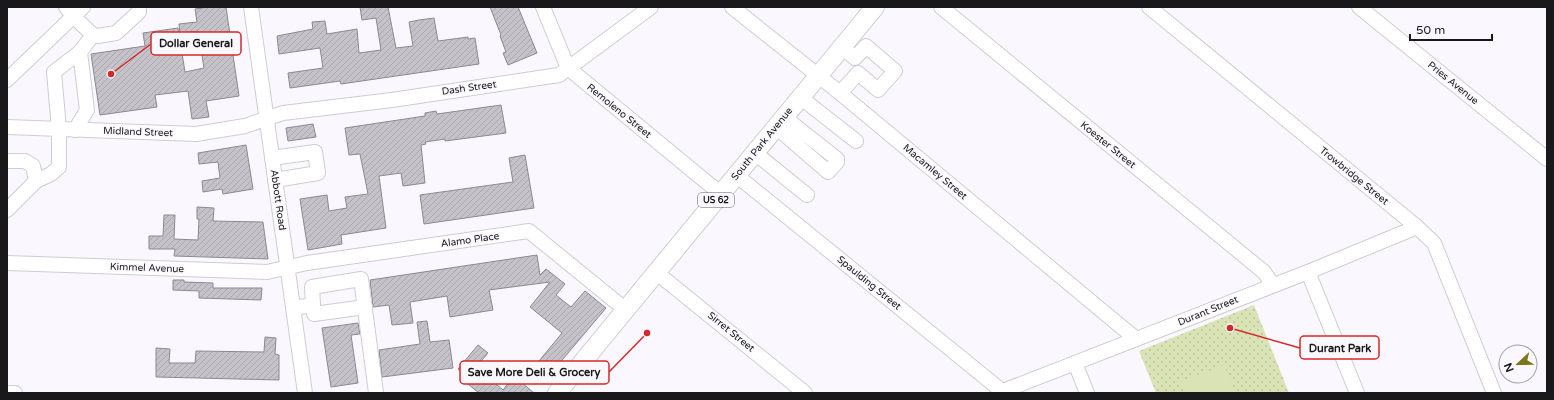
<svg xmlns="http://www.w3.org/2000/svg" width="1554" height="400" viewBox="0 0 1554 400" font-family="'Varela Round',sans-serif">
  <style>
    .park { fill: url(#park-dots) }
    .pitch { fill: #dae3b5 }
    .building { fill: url(#building-hatch); stroke: #8b8991 }
    .lines { fill: none; stroke-linecap: round; stroke-linejoin: round }
    .minor-casing { stroke: #ceccd4; stroke-width: 16 }
    .major-casing { stroke: #ceccd4; stroke-width: 20 }
    .minor { stroke: #fff; stroke-width: 14 }
    .major { stroke: #fff; stroke-width: 18 }
    .labels { text-anchor: middle; dominant-baseline: central; stroke-width: 3; stroke-linejoin: round; paint-order: stroke }
    .shield { fill: #faf8fe; stroke: #5c5b5f; stroke-width: 1 }
    .shield-label { font-size: 9px; font-weight: bold; fill: #19181b }
    .street-label { font-size: 10px; fill: #19181b; stroke: #faf8fe }
    .leader { fill: none; stroke: #d62828; stroke-width: 1.5 }
    .callout-dot { fill: #d62828; stroke: #faf8fe; stroke-width: 1.5 }
    .callout { fill: #faf8fe; stroke: #d62828; stroke-width: 1.5 }
    .callout-label { font-size: 11px; text-anchor: middle; font-weight: bold; fill: #19181b }
  </style>
  <defs>
    <pattern id="park-dots" width="8" height="8" patternUnits="userSpaceOnUse"><rect width="8" height="8" fill="#dae3b5"/><path d="M2 2h.1M6 6h.1" fill="none" stroke="#bac29b" stroke-width="1.8" stroke-linecap="round"/></pattern>
    <pattern id="building-hatch" width="6" height="6" patternUnits="userSpaceOnUse"><rect width="6" height="6" fill="#c5c2ca"/><path d="M-1 1l2-2M0 6l6-6M5 7l2-2" fill="none" stroke="#a9a6ad"/></pattern>
  </defs>
  <rect width="100%" height="100%" fill="#faf8fe"/>
  <!-- park -->
  <path class="park" d="M1254 305 1289 393H1156L1139 351Z"/>
  <!-- pitch -->
  <path class="pitch" d="M1224 365 1235 393H1185L1180 382Z"/>
  <!-- building -->
  <g class="building">
    <path d="M208 7H226L239 96 206 101 209 117 192 119 188 91 155 95 157 107 100 115 91 54 145 46 143 33 178 28 185 72 204 68 198 31 180 34 179 24 197 22 195 9Z"/>
    <path d="M360 7H388L396 48 413 46 409 22 419 20 434 18 438 41 468 37V39L475 38 479 64 341 84 340 81 290 88 288 73 323 68 320 48 279 54 277 36 313 29 312 22 325 21 327 34 357 29 359 53 381 50 376 18 362 20Z"/>
    <path d="M490 7H518L537 53 508 65 503 53 506 52 500 36 501 35Z"/>
    <path d="M501 105 506 133 445 141V139L425 142 426 144 421 145 425 183 403 186 401 173 379 176 386 228 341 235 342 244 308 250 300 199 327 195 329 211 347 208 345 197 368 194 360 154 349 155 345 128 425 116V113L436 111 437 114Z"/>
    <path d="M313 124 316 137 288 141 286 128Z"/>
    <path d="M246 145 253 189 223 194 222 189 203 192 202 181 220 178 218 162 199 164 198 153Z"/>
    <path d="M525 155 534 208 424 224 420 195 513 182 509 158Z"/>
    <path d="M197 207 214 208 213 221 263 222 268 259 174 256 175 249H149V236H163L164 215H175L174 239 198 240 199 219H197Z"/>
    <path d="M537 255 540 275 546 269 565 284 556 295 571 307 585 291 606 308 552 372 539 361 562 333 530 307 550 282 489 290 493 310 450 317 447 296 410 302 413 323 403 324 392 325 389 305 373 307 370 280Z"/>
    <path d="M173 280H184V282L213 283V288H262L261 300 199 298V291L173 290Z"/>
    <path d="M427 321 430 342 449 340 453 368 382 377 379 350 420 344 417 322Z"/>
    <path d="M358 323 360 334 351 335 358 383 331 387 322 328Z"/>
    <path d="M265 337 276 338 275 354 279 355V380L156 377V348L170 349 169 363H195L196 351 264 352Z"/>
    <path d="M478 345 488 353 476 367 503 390 514 376 534 393H479L468 384 471 380 458 369Z"/>
  </g>
  <g class="lines">
    <!-- minor casing -->
    <g class="minor-casing">
      <g id="minor">
        <path d="M66 7 73 16 93 35 98 36 116 33 139 12V7"/>
        <path d="M251 7 305 393"/>
        <path d="M543 7 568 68 721 194"/>
        <path d="M732 7 840 93 1136 339"/>
        <path d="M941 7 1264 272 1273 285"/>
        <path d="M1149 7 1417 227 1434 243 1494 393"/>
        <path d="M1359 7 1547 159"/>
        <path d="M7 80 83 7"/>
        <path d="M840 93 858 73 878 90 895 71 866 46 855 58 843 48"/>
        <path d="M800 97 856 141"/>
        <path d="M7 127 196 134 245 126 283 113 392 100 559 75 651 7"/>
        <path d="M776 127 828 172 837 162V159L784 117"/>
        <path d="M75 130 87 110 80 52 93 35"/>
        <path d="M755 153 807 195"/>
        <path d="M272 158 315 152 318 173 275 180"/>
        <path d="M7 161H25L33 166 36 181 7 210"/>
        <path d="M736 175 1002 391"/>
        <path d="M36 181 51 174 59 167V129L54 72 80 52"/>
        <path d="M7 263 267 272 307 263 529 231 626 310"/>
        <path d="M1308 272 1357 393"/>
        <path d="M657 273 805 393"/>
        <path d="M313 305 314 314 365 307"/>
        <path d="M293 308 313 305 312 287 361 279 376 393"/>
        <path d="M1075 363 1087 393"/>
        <path d="M7 393H15"/>
        <path d="M998 393 1308 272 1417 227"/>
      </g>
    </g>
    <!-- major casing -->
    <g class="major-casing">
      <path id="major" d="M557 393 875 7"/>
    </g>
    <!-- minor -->
    <use href="#minor" class="minor"/>
    <!-- major -->
    <use href="#major" class="major"/>
  </g>
  <g class="labels">
    <!-- shield labels -->
    <rect class="shield" x="698" y="193" width="36" height="14" rx="3"/>
    <g class="shield-label">
      <text x="716" y="200">US 62</text>
    </g>
    <!-- street labels -->
    <g class="street-label">
      <text transform="translate(1453 83) rotate(39)">Pries Avenue</text>
      <text transform="translate(469 88) rotate(-8)">Dash Street</text>
      <text transform="translate(619 111) rotate(39)">Remoleno Street</text>
      <text transform="translate(138 132) rotate(2)">Midland Street</text>
      <text transform="translate(762 144) rotate(-51)">South Park Avenue</text>
      <text transform="translate(1108 145) rotate(39)">Koester Street</text>
      <text transform="translate(935 172) rotate(40)">Macamley Street</text>
      <text transform="translate(1354 176) rotate(39)">Trowbridge Street</text>
      <text transform="translate(278 200) rotate(82)">Abbott Road</text>
      <text transform="translate(470 240) rotate(-8)">Alamo Place</text>
      <text transform="translate(147 268) rotate(2)">Kimmel Avenue</text>
      <text transform="translate(869 283) rotate(39)">Spaulding Street</text>
      <text transform="translate(1208 311) rotate(-22)">Durant Street</text>
      <text transform="translate(731 332) rotate(39)">Sirret Street</text>
    </g>
  </g>
  <!-- callouts -->
  <path class="leader" d="M111 74L151 44M1230 328L1300 348M647 333L609 372"/>
  <g class="callout-dot">
    <circle cx="111" cy="74" r="4"/>
    <circle cx="1230" cy="328" r="4"/>
    <circle cx="647" cy="333" r="4"/>
  </g>
  <g class="callout">
    <rect x="151" y="32" width="90" height="23" rx="4"/>
    <rect x="1300" y="336" width="79" height="23" rx="4"/>
    <rect x="460" y="361" width="149" height="23" rx="4"/>
  </g>
  <g class="callout-label">
    <text x="196" y="47">Dollar General</text>
    <text x="1340" y="352">Durant Park</text>
    <text x="534" y="376">Save More Deli &amp; Grocery</text>
  </g>
  <!-- border -->
  <rect width="1554" height="400" fill="none" stroke="#19181b" stroke-width="16"/>
  <!-- north arrow -->
  <g transform="translate(1518 364) rotate(248)"><circle r="19" fill="#faf8fe" stroke="#a09ea3"/>
  <path d="M0-3L7 15L0 10L-7 15Z" fill="#7d761a"/>
  <text y="-6" font-size="11" font-weight="bold" text-anchor="middle" fill="#19181b">N</text>
  </g>
  <!-- scale -->
  <path d="M1410 34v6h82v-6" fill="none" stroke="#19181b" stroke-width="2"/>
  <text x="1416" y="34" font-size="12" fill="#19181b" stroke="#faf8fe" stroke-width="3" paint-order="stroke">50 m</text>
</svg>
